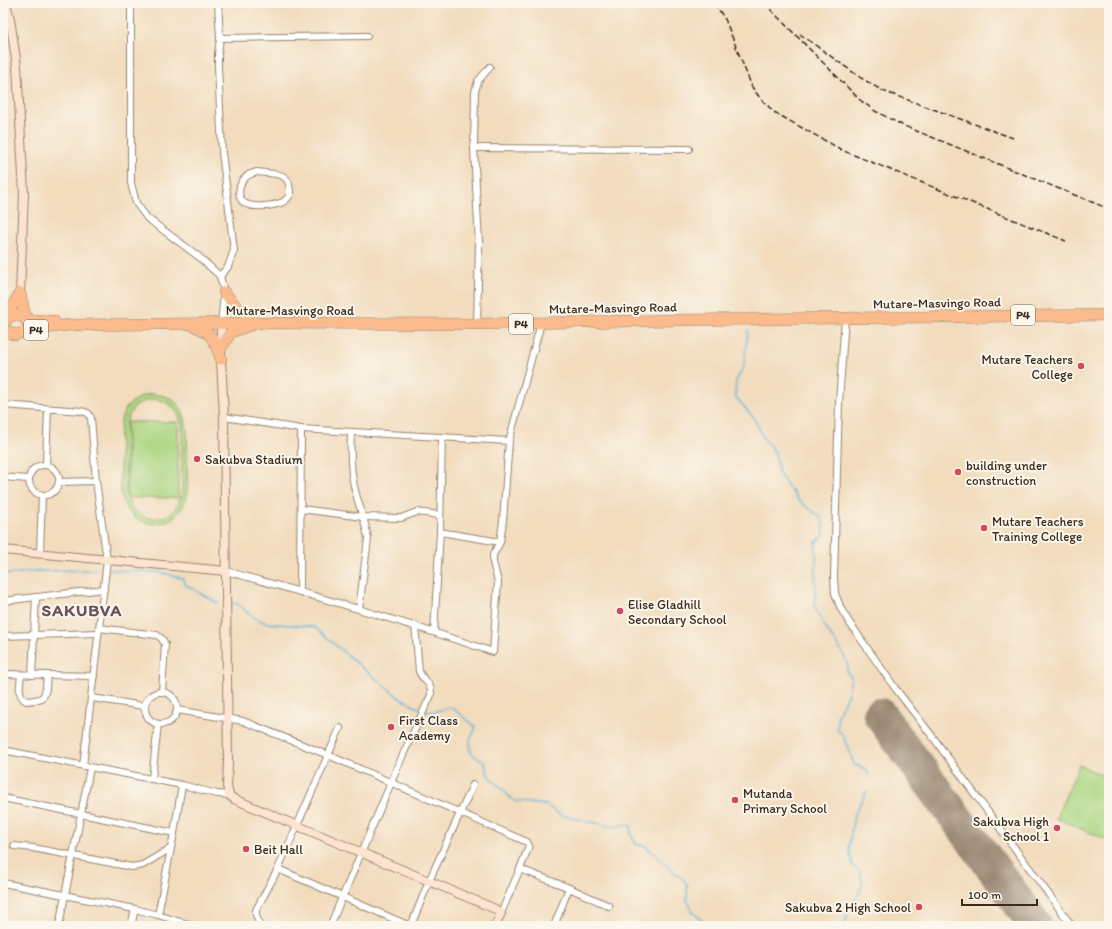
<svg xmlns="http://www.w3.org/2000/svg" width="1112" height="929" viewBox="0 0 1112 929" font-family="Itim,sans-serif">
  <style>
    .green { fill: #abd681; stroke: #738050; fill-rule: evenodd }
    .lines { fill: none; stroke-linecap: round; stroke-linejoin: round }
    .stream { stroke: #5ab3d7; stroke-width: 1.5 }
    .runway { stroke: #96836e; stroke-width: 34 }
    .street-casing { stroke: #96836e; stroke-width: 8 }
    .secondary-casing { stroke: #96836e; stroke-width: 10 }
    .highway-casing { stroke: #96836e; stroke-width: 12 }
    .street { stroke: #fff; stroke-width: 6 }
    .secondary { stroke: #fde4d1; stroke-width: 8 }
    .highway { stroke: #fbbb8d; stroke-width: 11 }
    .rail { stroke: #3b2a1e; stroke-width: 1.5; stroke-dasharray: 6 3; stroke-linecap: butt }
    .poi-dot { fill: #d1495b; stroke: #fbf7ec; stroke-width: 1.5 }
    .labels { text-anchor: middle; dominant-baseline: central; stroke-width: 4; stroke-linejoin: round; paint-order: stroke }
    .shield { fill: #fbf7ec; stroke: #75685c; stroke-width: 1 }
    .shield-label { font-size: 12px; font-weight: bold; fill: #3b2a1e }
    .street-label { font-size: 13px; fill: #3b2a1e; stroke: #fbf7ec }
    .poi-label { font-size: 13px; fill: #3b2a1e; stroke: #fbf7ec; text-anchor: start }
    .district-label { font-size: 17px; font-weight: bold; letter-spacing: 1px; fill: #6b505b; stroke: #fbf7ec }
  </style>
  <rect width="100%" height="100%" fill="#fbf7ec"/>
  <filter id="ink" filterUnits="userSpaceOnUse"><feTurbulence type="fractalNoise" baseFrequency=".025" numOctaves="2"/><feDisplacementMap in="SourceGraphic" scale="8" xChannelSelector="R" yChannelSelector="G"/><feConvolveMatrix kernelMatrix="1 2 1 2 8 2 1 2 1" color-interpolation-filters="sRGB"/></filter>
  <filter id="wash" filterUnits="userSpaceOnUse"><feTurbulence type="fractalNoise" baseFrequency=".012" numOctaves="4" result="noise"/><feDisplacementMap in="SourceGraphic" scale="16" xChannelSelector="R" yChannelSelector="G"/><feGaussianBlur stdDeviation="0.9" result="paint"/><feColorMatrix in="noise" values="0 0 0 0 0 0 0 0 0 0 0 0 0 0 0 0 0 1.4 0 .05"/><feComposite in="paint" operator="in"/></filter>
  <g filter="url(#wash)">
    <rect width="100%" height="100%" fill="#f2dcbd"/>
    <!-- green -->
    <g class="green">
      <path d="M151 394C193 395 187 434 187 464 187 477 189 494 183 506 178 516 167 523 156 524 149 524 142 522 136 518 115 505 121 476 120 454 120 441 118 424 124 412 130 401 140 396 151 394ZM156 399C171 402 180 412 182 427 182 443 182 459 182 474 182 482 183 491 180 499 176 513 162 521 148 518 138 516 130 508 127 498H178V422H127V497L126 491V427C127 410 139 400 156 399Z"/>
      <path d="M1079 765 1109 778V841L1056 818Z"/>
    </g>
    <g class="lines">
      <!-- stream -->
      <g class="stream">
        <path d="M748 330 744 366 736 381 735 396 755 420 764 439 775 452 779 474 799 501 822 518 824 535 816 542 815 608 827 630 844 655 848 667 847 672 851 677 849 691 838 715 837 729 843 736 854 764 867 770 870 779"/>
        <path d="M111 570 159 572 182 578 186 585 218 603"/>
        <path d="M3 575 35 571 97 570"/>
        <path d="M230 604 236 603 253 617 266 623 314 627 365 670 400 698 416 707 423 709"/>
        <path d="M426 710 433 712 451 707 476 727 470 740 471 753 485 763 488 775 514 801 546 805 560 815 614 827 623 825 631 826V835L637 845 645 846 687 883V900L693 912 708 926"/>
        <path d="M845 926 848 912 862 887 861 873 853 866 849 847 854 815 867 791"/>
      </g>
      <!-- runway -->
      <path class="runway" d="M880 715 1036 926"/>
    </g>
  </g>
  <g filter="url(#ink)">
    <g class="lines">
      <!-- street casing -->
      <g class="street-casing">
        <g id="street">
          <path d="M131 3V183L136 203 147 218 198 256 220 276 224 292 221 324"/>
          <path d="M218 3 220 38 218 54V66L222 152 234 250 228 267 220 276"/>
          <path d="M220 38 367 36"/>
          <path d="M474 148 689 149"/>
          <path d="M257 172C276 175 291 170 290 195 288 198 286 200 283 202 274 206 255 208 246 204 236 199 238 184 246 177 248 175 253 173 257 172Z"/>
          <path d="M845 318 839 402 834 577 835 593 841 609 849 622 895 688 932 736 1072 926"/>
          <path d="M477 324 479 244 474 148 475 92 478 81 490 67"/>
          <path d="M3 405 82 411 88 413 91 418 96 481 107 560 83 766"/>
          <path d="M224 417 301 429 509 441"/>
          <path d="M351 433C350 454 350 474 356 494 360 509 366 523 368 539L359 609"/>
          <circle cx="44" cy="480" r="15"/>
          <path d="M46 465 48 409"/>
          <path d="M3 477 28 479"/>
          <path d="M59 482 96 481"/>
          <path d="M301 509 363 517 401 518 417 512 439 515"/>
          <path d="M440 532 500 542"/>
          <path d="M40 553 42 495"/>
          <path d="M226 571C316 596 405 622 493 652L498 582 493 562V555L500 542 503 521 509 441 541 323"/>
          <path d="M300 591 301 429"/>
          <path d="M3 601 104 589"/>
          <path d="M99 628 157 635 162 639 165 644 162 692"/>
          <path d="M434 632 440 532 442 438"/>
          <path d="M3 636 98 633"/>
          <path d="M3 674 94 676"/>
          <path d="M21 675C20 685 17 695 26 701 48 700 45 695 47 675"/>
          <path d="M32 675 36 597"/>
          <circle cx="161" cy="708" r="16"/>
          <path d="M92 698 144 706"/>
          <path d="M177 710 243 721 328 755 527 842 529 846 520 869"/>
          <path d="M340 728 278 869 410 926"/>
          <path d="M3 750 182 785 217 794 229 795"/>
          <path d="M152 779 158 724"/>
          <path d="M3 798 174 833"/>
          <path d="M14 846 33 848 132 867 143 865 171 848"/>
          <path d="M3 883 135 909 158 915 194 926"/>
          <path d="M501 913 520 869 567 887 609 906"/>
          <path d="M158 915 174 833 182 785"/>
          <path d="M59 926 90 768"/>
          <path d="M131 926 135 909"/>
          <path d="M260 926 256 915V910L278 869"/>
          <path d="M330 926 405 750 431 695C432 681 422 681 419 671L415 625"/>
          <path d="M411 926 429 881 473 785"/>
          <path d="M554 926 569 888"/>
        </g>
      </g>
      <!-- secondary casing -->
      <g class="secondary-casing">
        <g id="secondary">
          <path d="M6 3 10 19 17 66 24 194 20 293"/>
          <path d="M221 324V359L224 417 228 763 227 786 229 795 234 799 493 908 501 913 495 926"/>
          <path d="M3 550 226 571"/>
        </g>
      </g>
      <!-- highway casing -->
      <g class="highway-casing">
        <g id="highway">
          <path d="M20 293 27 323"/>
          <path d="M3 318 16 315 32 320 54 321"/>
          <path d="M6 321 11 308 20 293"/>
          <path d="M194 326C214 334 214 340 221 359"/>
          <path d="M3 330 15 335 44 328 70 325 251 323 477 324 679 320 1109 315"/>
          <path d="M221 348 231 332 256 323 239 310 224 292"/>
        </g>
      </g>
      <!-- street -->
      <use href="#street" class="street"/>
      <!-- secondary -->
      <use href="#secondary" class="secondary"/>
      <!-- highway -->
      <use href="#highway" class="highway"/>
      <!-- rail -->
      <g class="rail">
        <path d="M714 3 725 19 752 87 760 98 774 112 795 124 844 151 1066 241"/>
        <path d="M764 3 860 100 875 111 902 125 1109 209"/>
        <path d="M800 34 861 78 883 91 1013 138"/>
      </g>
    </g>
  </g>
  <!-- markers -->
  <g class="poi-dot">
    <circle cx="1081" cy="366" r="4"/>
    <circle cx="197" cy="459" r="4"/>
    <circle cx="958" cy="472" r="4"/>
    <circle cx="984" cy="528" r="4"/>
    <circle cx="620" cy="611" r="4"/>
    <circle cx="391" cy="727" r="4"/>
    <circle cx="735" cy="800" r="4"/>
    <circle cx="1057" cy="828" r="4"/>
    <circle cx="246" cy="849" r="4"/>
    <circle cx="919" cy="907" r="4"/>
  </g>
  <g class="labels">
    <!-- shield labels -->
    <g class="shield">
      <rect x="1011" y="305" width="24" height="20" rx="3"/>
      <rect x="509" y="314" width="24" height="20" rx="3"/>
      <rect x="24" y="320" width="24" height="20" rx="3"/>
    </g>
    <g class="shield-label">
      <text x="1023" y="315">P4</text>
      <text x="521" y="324">P4</text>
      <text x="36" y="330">P4</text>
    </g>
    <!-- street labels -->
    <g class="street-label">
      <text transform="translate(937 303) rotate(-1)">Mutare-Masvingo Road</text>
      <text transform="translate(613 308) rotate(-1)">Mutare-Masvingo Road</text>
      <text x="290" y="310">Mutare-Masvingo Road</text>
    </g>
    <!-- poi labels -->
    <g class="poi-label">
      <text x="1073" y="359" text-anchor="end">Mutare Teachers<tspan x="1073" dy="15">College</tspan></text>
      <text x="205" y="459">Sakubva Stadium</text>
      <text x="966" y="465">building under<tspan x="966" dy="15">construction</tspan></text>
      <text x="992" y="521">Mutare Teachers<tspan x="992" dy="15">Training College</tspan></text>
      <text x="628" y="604">Elise Gladhill<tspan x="628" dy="15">Secondary School</tspan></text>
      <text x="399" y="720">First Class<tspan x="399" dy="15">Academy</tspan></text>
      <text x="743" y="793">Mutanda<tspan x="743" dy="15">Primary School</tspan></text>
      <text x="1049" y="821" text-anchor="end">Sakubva High<tspan x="1049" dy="15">School 1</tspan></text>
      <text x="254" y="849">Beit Hall</text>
      <text x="911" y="907" text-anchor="end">Sakubva 2 High School</text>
    </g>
    <!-- district labels -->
    <g class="district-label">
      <text x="82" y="610">SAKUBVA</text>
    </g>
  </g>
  <!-- margin -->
  <rect width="1112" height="929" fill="none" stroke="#fbf7ec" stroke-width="16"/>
  <!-- scale -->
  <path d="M962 899v6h75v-6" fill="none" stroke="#3b2a1e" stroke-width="2"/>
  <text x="968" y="899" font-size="12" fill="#3b2a1e" stroke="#fbf7ec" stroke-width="3" paint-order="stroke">100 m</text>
</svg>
